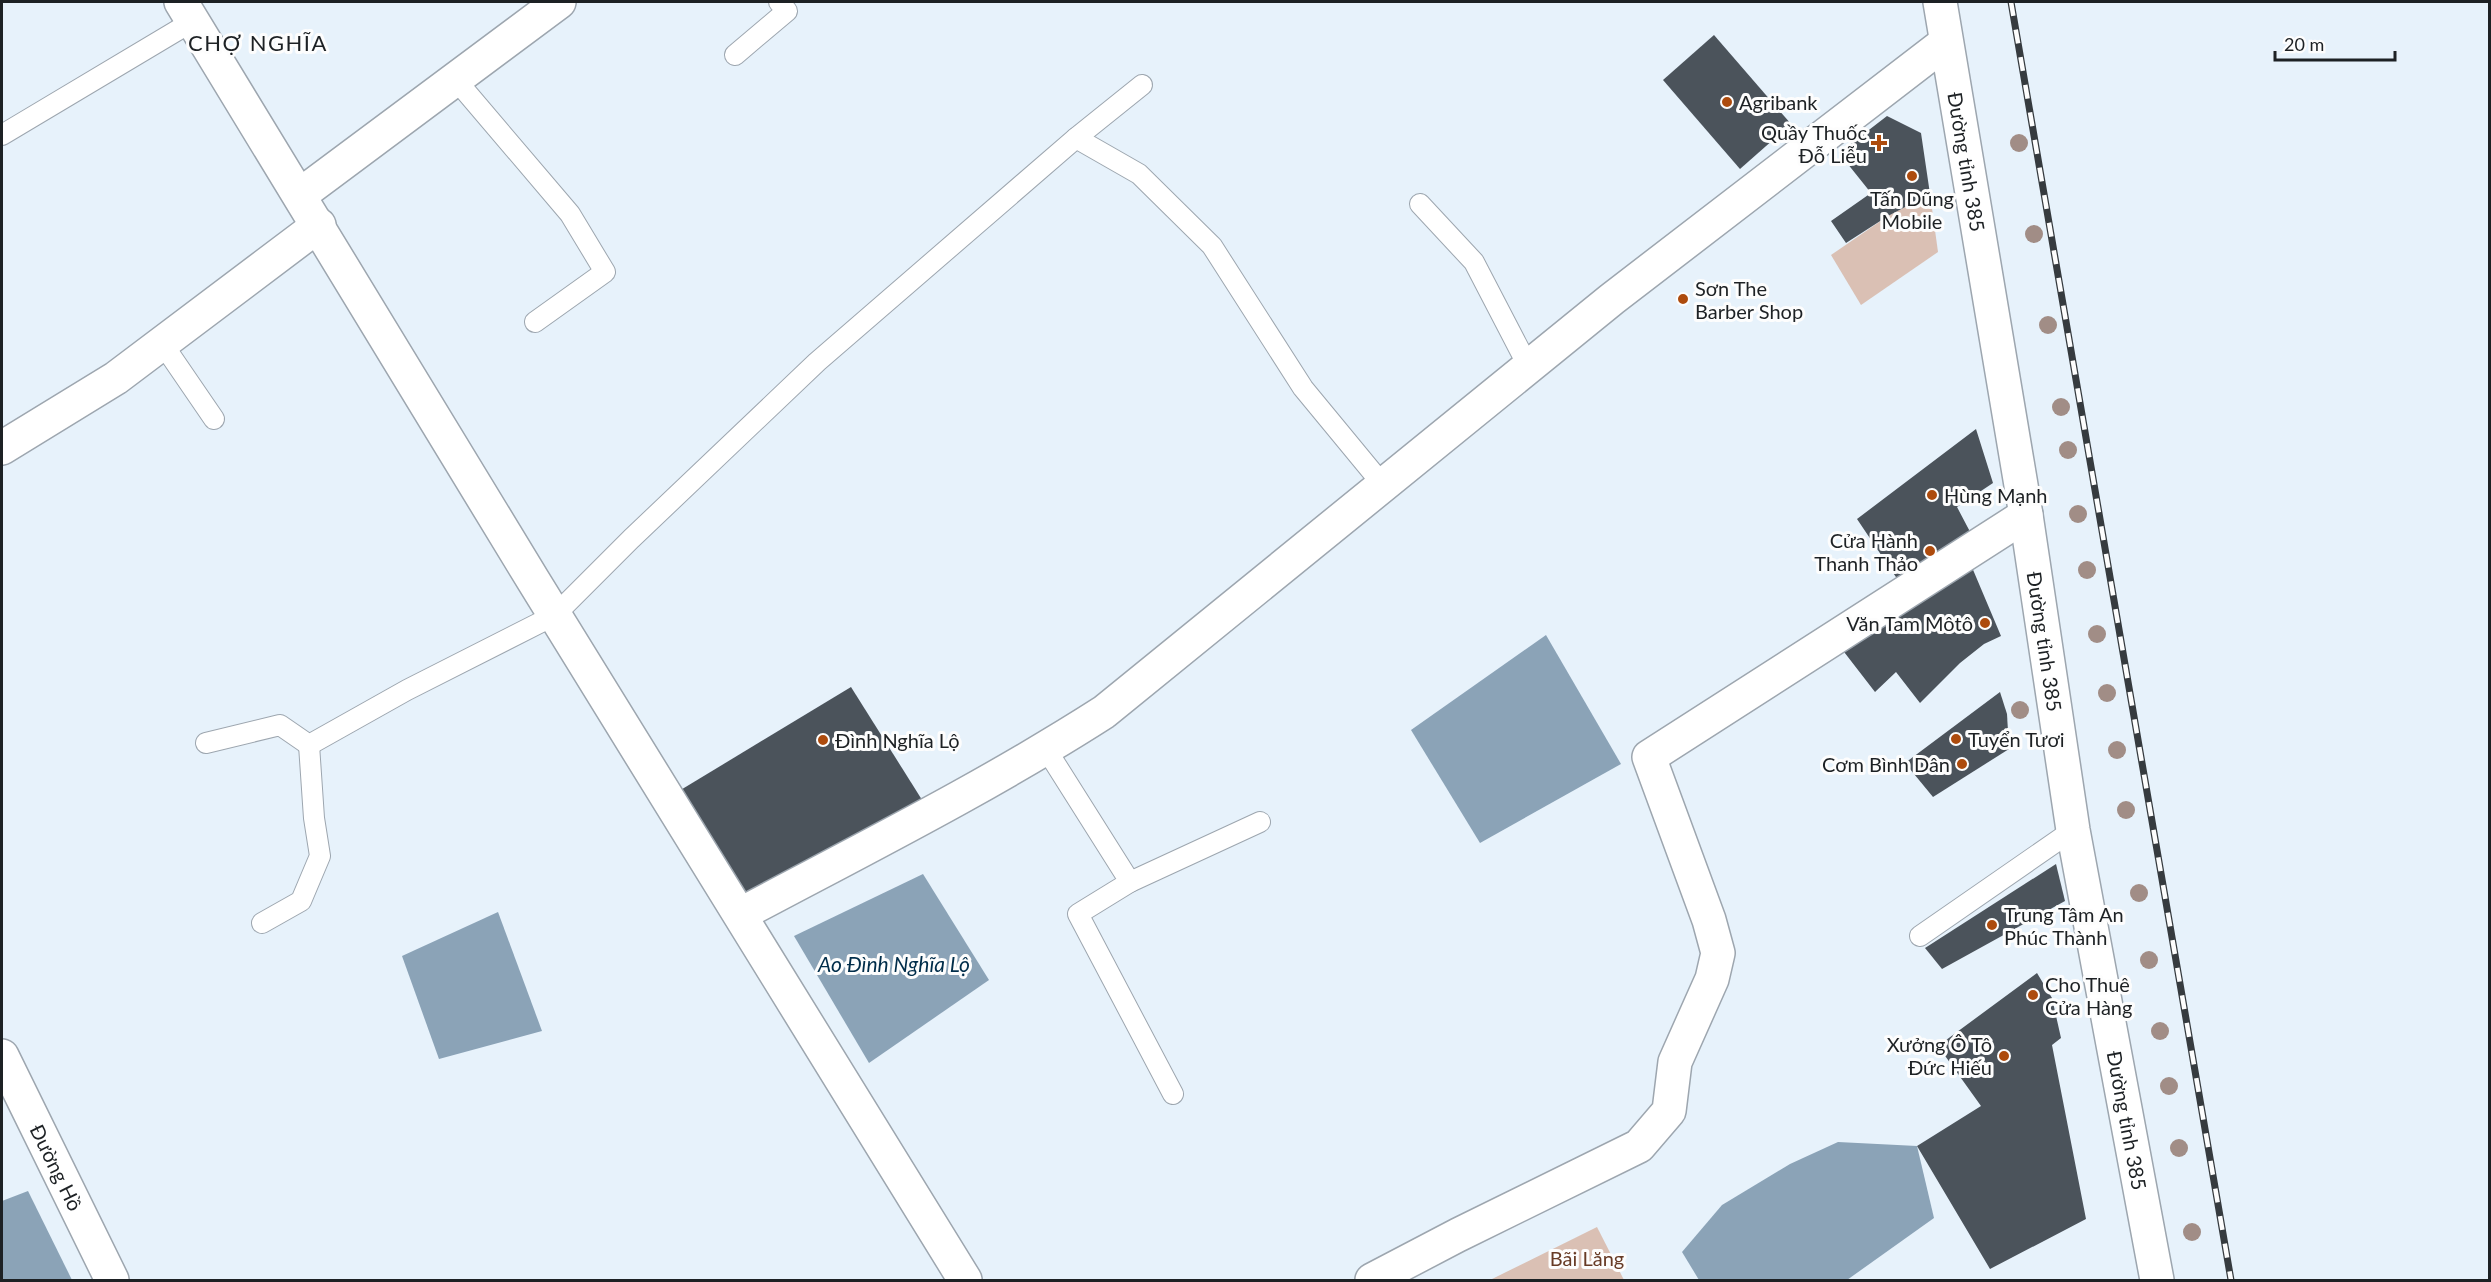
<svg xmlns="http://www.w3.org/2000/svg" width="2491" height="1282" viewBox="0 0 2491 1282" font-family="Lato,sans-serif">
  <style>
    .green { fill: #dac0b4 }
    .water { fill: #8ba3b7 }
    .building { fill: #4b535b }
    .lines { fill: none; stroke-linecap: round; stroke-linejoin: round }
    .lane-casing { stroke: #9da6af; stroke-width: 22 }
    .street-casing { stroke: #9da6af; stroke-width: 36 }
    .primary-casing { stroke: #9da6af; stroke-width: 36 }
    .lane { stroke: #fff; stroke-width: 20 }
    .street { stroke: #fff; stroke-width: 33 }
    .primary { stroke: #fff; stroke-width: 33 }
    .rail-casing { stroke: #363b3f; stroke-width: 7 }
    .rail { stroke: #fdfdfd; stroke-width: 4.5; stroke-dasharray: 14; stroke-linecap: butt }
    .tree { fill: #a18d86 }
    .poi-dot { fill: #ad4b0d; stroke: #fdfdfd; stroke-width: 2 }
    .labels { text-anchor: middle; dominant-baseline: central; stroke-width: 6; stroke-linejoin: round; paint-order: stroke }
    .poi-label { font-size: 20px; fill: #1d2124; stroke: #fdfdfd; text-anchor: start }
    .street-label { font-size: 20px; fill: #1d2124; stroke: #fdfdfd }
    .park-label { font-size: 20px; fill: #673b26; stroke: #fdfdfd }
    .water-label { font-size: 21px; font-style: italic; fill: #002d4a; stroke: #fdfdfd }
    .quarter-label { font-size: 22px; letter-spacing: 1.5px; fill: #1d2124; stroke: #fdfdfd }
  </style>
  <rect width="100%" height="100%" fill="#e7f2fb"/>
  <!-- green -->
  <g class="green">
    <path d="M1930 194 1938 252 1861 305 1831 255 1888 216Z"/>
    <path d="M1597 1227 1624 1280H1490Z"/>
  </g>
  <!-- water -->
  <g class="water">
    <path d="M1546 635 1621 764 1480 843 1411 730Z"/>
    <path d="M923 874 989 980 869 1063 794 936Z"/>
    <path d="M498 912 542 1031 439 1059 402 956Z"/>
    <path d="M1838 1142 1917 1146 1934 1218 1847 1280H1699L1682 1252 1722 1205 1790 1164Z"/>
    <path d="M28 1191 72 1280H2V1201Z"/>
  </g>
  <!-- building -->
  <g class="building">
    <path d="M1714 35 1791 124 1740 169 1663 80Z"/>
    <path d="M1887 116 1921 133 1930 194 1888 216 1846 243 1831 221 1871 193 1839 153Z"/>
    <path d="M1976 429 1993 483 1957 507 1977 545 1906 592 1857 519Z"/>
    <path d="M1971 565 2001 636 1984 644 1960 663 1920 703 1896 672 1875 692 1841 648Z"/>
    <path d="M851 687 924 803 745 896 674 794Z"/>
    <path d="M2000 692 2007 714 2009 749 1933 797 1905 763Z"/>
    <path d="M2056 864 2065 901 1942 969 1925 948Z"/>
    <path d="M2037 973 2052 998 2061 1038 2052 1045 2086 1219 1990 1269 1917 1146 1981 1106 1938 1046Z"/>
  </g>
  <g class="lines">
    <!-- lane casing -->
    <g class="lane-casing">
      <g id="lane">
        <path d="M735 55 787 11 779 2"/>
        <path d="M456 80 570 214 605 272 535 322"/>
        <path d="M2 135 193 21"/>
        <path d="M1076 138 1142 85"/>
        <path d="M1420 204 1474 262 1528 366"/>
        <path d="M162 343 214 419"/>
        <path d="M206 743 280 725 309 745 407 690 555 615 631 539 817 362 1076 138 1139 174 1212 246 1303 388 1383 485"/>
        <path d="M1046 749 1130 882 1078 914 1173 1094"/>
        <path d="M1130 882 1260 822"/>
        <path d="M262 923 301 901 320 856 314 818 309 745"/>
        <path d="M1920 936 2073 830"/>
      </g>
    </g>
    <!-- street casing -->
    <g class="street-casing">
      <g id="street">
        <path d="M181 2 533 580 965 1280"/>
        <path d="M300 195 559 2"/>
        <path d="M2 448 116 378 319 225"/>
        <path d="M741 914C863 849 987 787 1104 712L1612 299 1945 43"/>
        <path id="s1" d="M2 1056 112 1280"/>
        <path d="M1372 1280 1458 1235 1639 1146 1669 1111 1675 1062 1712 979 1718 953 1709 920 1649 757 2026 515"/>
      </g>
    </g>
    <!-- primary casing -->
    <g class="primary-casing">
      <g id="primary">
        <path id="s2" d="M1940 2 2026 515 2073 830 2157 1280"/>
      </g>
    </g>
    <!-- lane -->
    <use href="#lane" class="lane"/>
    <!-- street -->
    <use href="#street" class="street"/>
    <!-- primary -->
    <use href="#primary" class="primary"/>
    <!-- rail casing -->
    <g class="rail-casing">
      <path id="rail" d="M2011 2 2231 1280"/>
    </g>
    <!-- rail -->
    <use href="#rail" class="rail"/>
  </g>
  <!-- trees -->
  <g class="tree">
    <circle cx="2019" cy="143" r="9"/>
    <circle cx="2034" cy="234" r="9"/>
    <circle cx="2048" cy="325" r="9"/>
    <circle cx="2061" cy="407" r="9"/>
    <circle cx="2068" cy="450" r="9"/>
    <circle cx="2078" cy="514" r="9"/>
    <circle cx="2087" cy="570" r="9"/>
    <circle cx="2097" cy="634" r="9"/>
    <circle cx="2107" cy="693" r="9"/>
    <circle cx="2020" cy="710" r="9"/>
    <circle cx="2117" cy="750" r="9"/>
    <circle cx="2126" cy="810" r="9"/>
    <circle cx="2139" cy="893" r="9"/>
    <circle cx="2149" cy="960" r="9"/>
    <circle cx="2160" cy="1031" r="9"/>
    <circle cx="2169" cy="1086" r="9"/>
    <circle cx="2179" cy="1148" r="9"/>
    <circle cx="2192" cy="1232" r="9"/>
  </g>
  <!-- markers -->
  <g class="poi-dot">
    <circle cx="1727" cy="102" r="6"/>
    <path d="M1876 134h6v6h6v6h-6v6h-6v-6h-6v-6h6z"/>
    <circle cx="1912" cy="176" r="6"/>
    <circle cx="1683" cy="299" r="6"/>
    <circle cx="1932" cy="495" r="6"/>
    <circle cx="1930" cy="551" r="6"/>
    <circle cx="1985" cy="623" r="6"/>
    <circle cx="1956" cy="739" r="6"/>
    <circle cx="823" cy="740" r="6"/>
    <circle cx="1962" cy="764" r="6"/>
    <circle cx="1992" cy="925" r="6"/>
    <circle cx="2033" cy="995" r="6"/>
    <circle cx="2004" cy="1056" r="6"/>
  </g>
  <g class="labels">
    <!-- poi labels -->
    <g class="poi-label">
      <text x="1739" y="102">Agribank</text>
      <text x="1867" y="132" text-anchor="end">Quầy Thuốc<tspan x="1867" dy="23">Đỗ Liễu</tspan></text>
      <text x="1912" y="198" text-anchor="middle">Tấn Dũng<tspan x="1912" dy="23">Mobile</tspan></text>
      <text x="1695" y="288">Sơn The<tspan x="1695" dy="23">Barber Shop</tspan></text>
      <text x="1944" y="495">Hùng Mạnh</text>
      <text x="1918" y="540" text-anchor="end">Cửa Hành<tspan x="1918" dy="23">Thanh Thảo</tspan></text>
      <text x="1973" y="623" text-anchor="end">Văn Tam Môtô</text>
      <text x="1968" y="739">Tuyển Tươi</text>
      <text x="835" y="740">Đình Nghĩa Lộ</text>
      <text x="1950" y="764" text-anchor="end">Cơm Bình Dân</text>
      <text x="2004" y="914">Trung Tâm An<tspan x="2004" dy="23">Phúc Thành</tspan></text>
      <text x="2045" y="984">Cho Thuê<tspan x="2045" dy="23">Cửa Hàng</tspan></text>
      <text x="1992" y="1044" text-anchor="end">Xưởng Ô Tô<tspan x="1992" dy="23">Đức Hiếu</tspan></text>
    </g>
    <!-- street labels -->
    <g class="street-label">
      <text stroke="none"><textPath href="#s2" startOffset="162">Đường tỉnh 385</textPath></text>
      <text stroke="none"><textPath href="#s2" startOffset="648">Đường tỉnh 385</textPath></text>
      <text stroke="none"><textPath href="#s2" startOffset="1134">Đường tỉnh 385</textPath></text>
      <text stroke="none"><textPath href="#s1" startOffset="124">Đường Hồ</textPath></text>
    </g>
    <!-- park labels -->
    <g class="park-label">
      <text x="1587" y="1258">Bãi Lăng</text>
    </g>
    <!-- water labels -->
    <g class="water-label">
      <text x="894" y="963">Ao Đình Nghĩa Lộ</text>
    </g>
    <!-- quarter labels -->
    <g class="quarter-label">
      <text x="258" y="42">CHỢ NGHĨA</text>
    </g>
  </g>
  <!-- border -->
  <rect width="2491" height="1282" fill="none" stroke="#1d2124" stroke-width="6"/>
  <!-- scale -->
  <path d="M2275 51v9h120v-9" fill="none" stroke="#1d2124" stroke-width="3"/>
  <text x="2284" y="51" font-size="18" fill="#1d2124" stroke="#fdfdfd" stroke-width="4.5" paint-order="stroke">20 m</text>
</svg>
